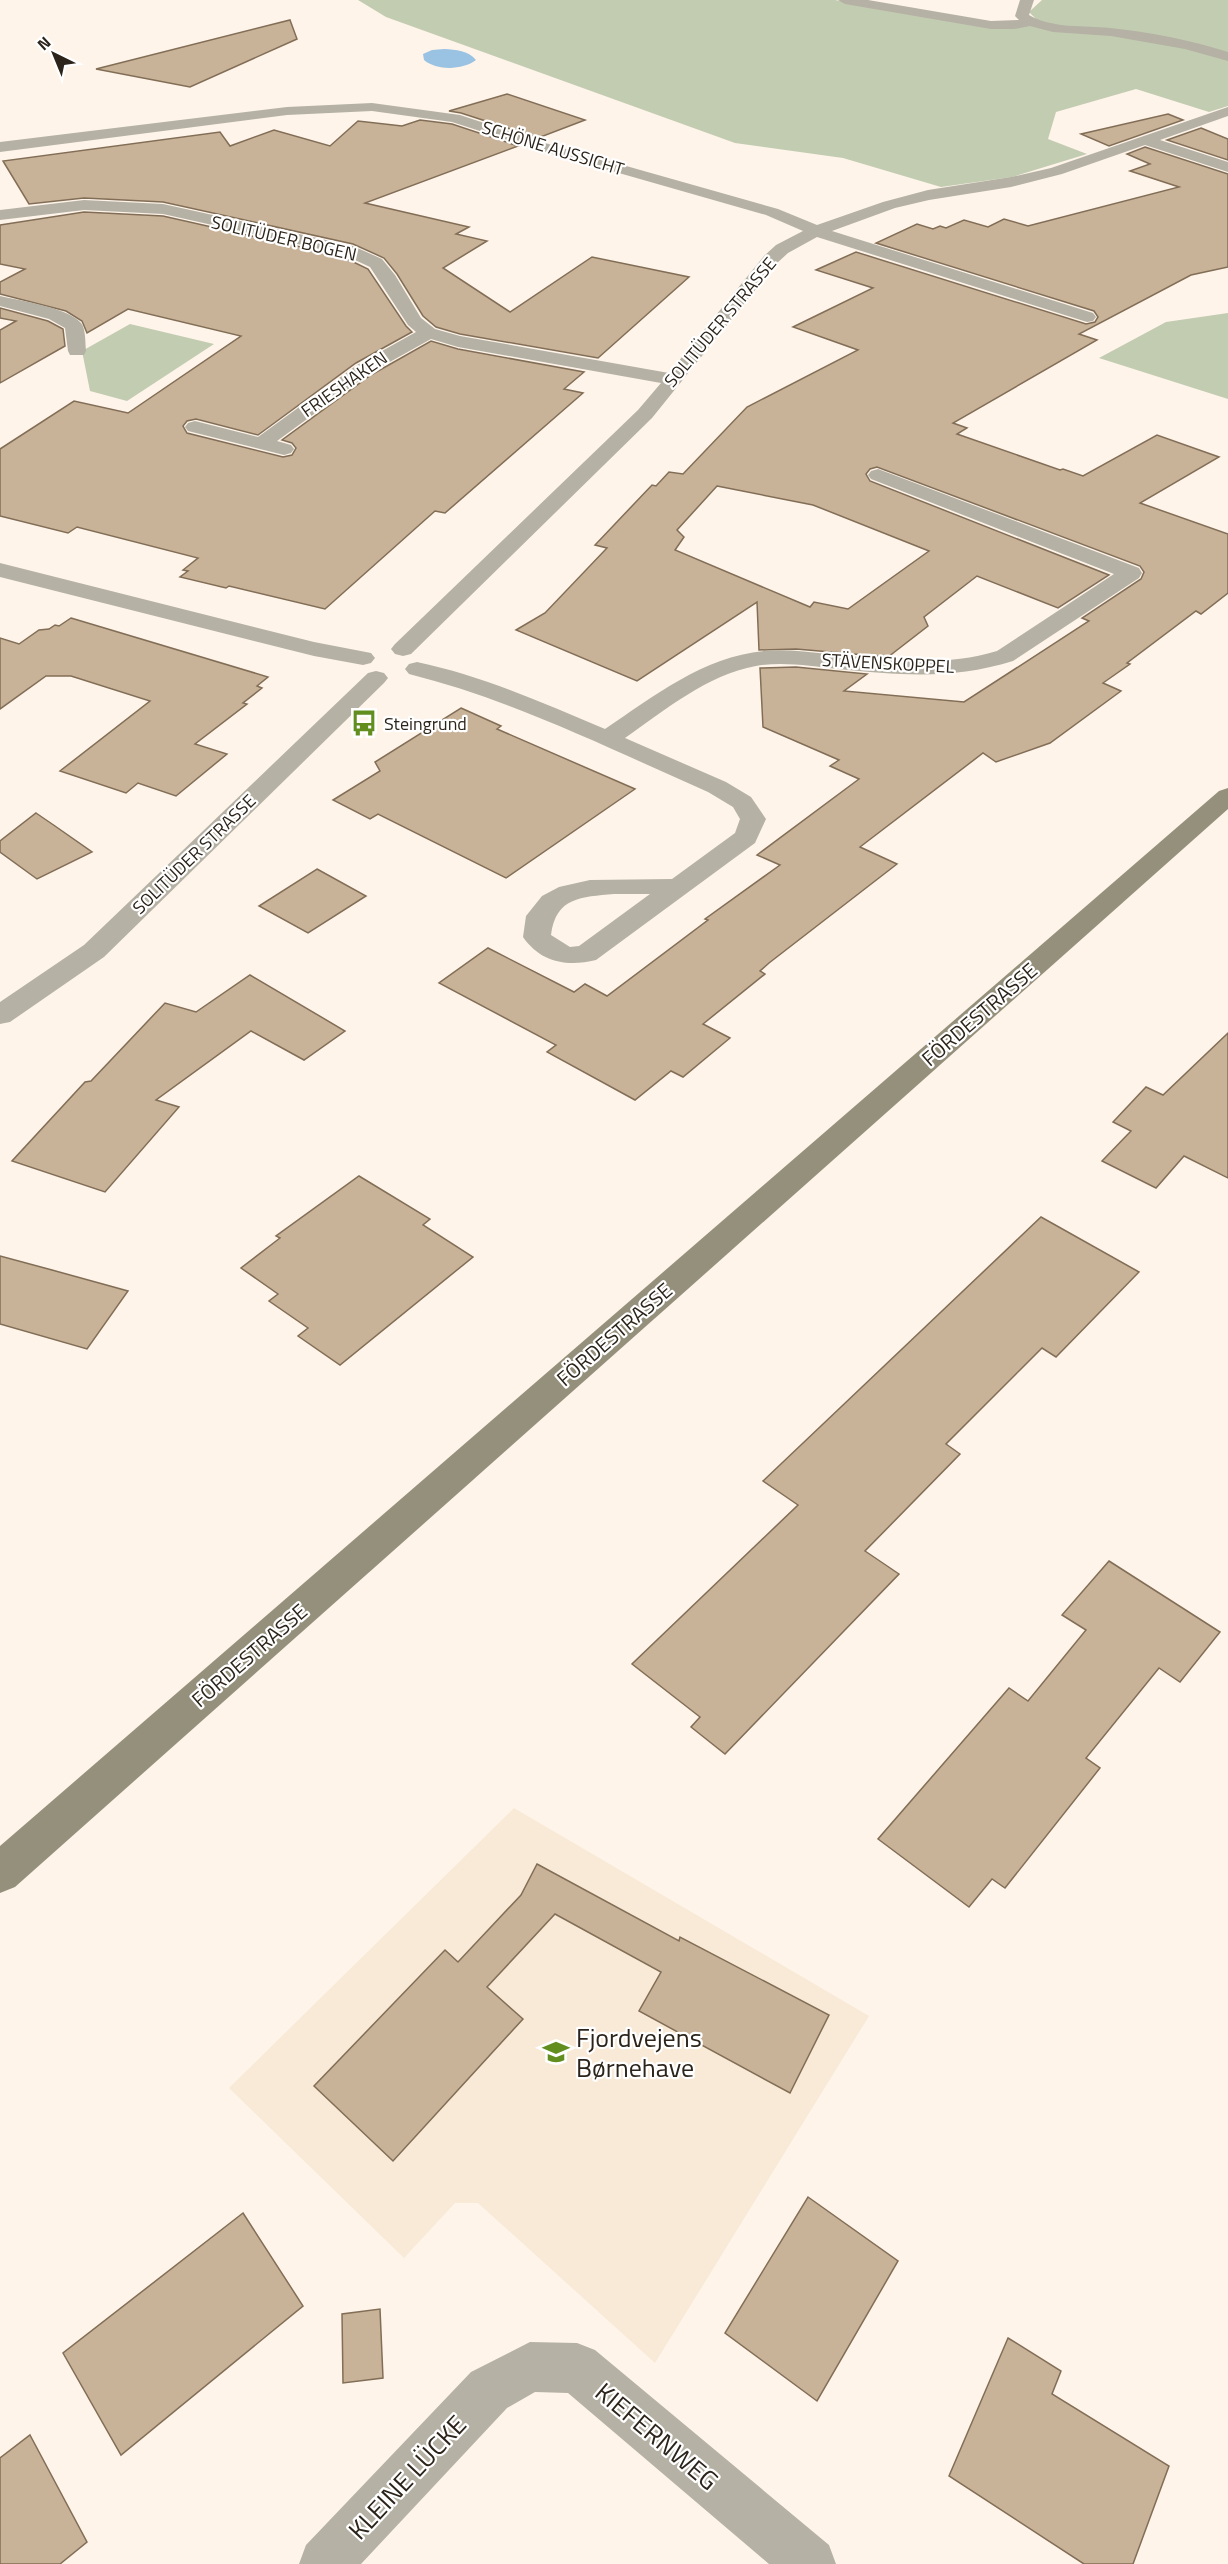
<svg xmlns="http://www.w3.org/2000/svg" width="1228" height="2564" viewBox="0 0 1228 2564" font-family="'Titillium Web',sans-serif">
  <style>
    .education { fill: #f8ead6 }
    .green { fill: #c2ccb1 }
    .water { fill: #99c2e3 }
    .building { fill: #c8b298; stroke: #826e56; stroke-width: 1.5; fill-rule: evenodd }
    .lines { fill: none; stroke-linecap: round; stroke-linejoin: round }
    .street { fill: #b5b1a4; fill-rule: evenodd }
    .secondary { fill: #95907c; fill-rule: evenodd }
    .labels { text-anchor: middle; dominant-baseline: central; stroke-width: 4.5; stroke-linejoin: round; paint-order: stroke }
    .far-street-label { font-size: 18px; fill: #2c241a; stroke: #fff }
    .far-poi-label { font-size: 18px; fill: #2c241a; stroke: #fff; text-anchor: start }
    .street-label { font-size: 21px; fill: #2c241a; stroke: #fff }
    .near-poi-label { font-size: 26px; fill: #2c241a; stroke: #fff; text-anchor: start }
    .near-street-label { font-size: 26px; fill: #2c241a; stroke: #fff }
  </style>
  <rect width="100%" height="100%" fill="#fef4ea"/>
  <!-- education -->
  <path class="education" d="M514 1808 869 2016 655 2363 478 2203H455L404 2258 229 2088Z"/>
  <!-- green -->
  <g class="green">
    <path d="M358 0H835L992 27 1037 20 1029 12 1042 0H1228V106L1209 112 1136 89 1056 112 1048 139 1087 154 1012 177 941 187 843 158 735 143 386 17Z"/>
    <path d="M1228 313V399L1099 358 1166 322Z"/>
    <path d="M130 324 214 344 127 401 90 391 82 351Z"/>
  </g>
  <!-- water -->
  <path class="water" d="M444 49C456 50 468 50 476 60 463 70 437 71 424 60L423 54 432 50Z"/>
  <!-- building -->
  <g class="building">
    <path d="M290 20 297 39 190 87 96 69Z"/>
    <path d="M507 94 585 120 538 138 461 113 449 111Z"/>
    <path d="M1168 114 1183 120 1109 146 1081 134Z"/>
    <path d="M420 120 452 124 518 146 365 203 469 227 456 234 487 241 443 268 510 312 592 257 689 277 598 358 460 334 436 327 423 316 397 274 384 258 353 244 163 202 84 198 29 204 3 161 220 132 230 146 274 130 330 146 358 121 402 126Z"/>
    <path d="M1201 128 1228 139V160L1167 140Z"/>
    <path d="M1145 147 1228 174V267L1191 275 1079 334 1097 340 953 423 967 428 957 434 1060 470 1063 469 1083 476 1157 435 1219 457 1140 503 1228 534V593L1201 614 1196 611 1127 663 1130 664 1103 683 1121 691 1050 743 996 762 983 753 860 847 897 864 769 963 760 971 765 974 703 1024 730 1038 683 1077 671 1071 635 1100 547 1052 556 1045 439 983 488 948 574 992 585 984 607 996 708 920 705 919 780 865 757 855 859 779 830 766 839 760 763 727 760 668 796 667 867 674 844 691 964 702 1089 621 1082 618 1141 579 1144 572 1140 566 877 467 870 469 866 474 870 481 1109 575 1058 608 977 576 924 617 928 626 888 657 796 649 759 650 757 602 637 681 516 630 545 613 607 548 595 545 652 485 656 486 669 472 683 474 747 407 858 350 793 327 873 288 816 270 856 252 1086 324 1095 322 1098 317 1094 311 876 243 917 224 933 229 940 226 946 228 964 220 988 227 1004 219 1028 226 1179 187 1130 171 1150 164 1127 154ZM717 486 813 505 929 551 848 609 814 602 810 607 675 550 684 537 677 530Z"/>
    <path d="M84 212 163 216 341 256 368 269 406 326 412 332 356 363 258 435 196 419 187 421 183 426 187 433 283 457 292 455 296 448 292 443 282 440 371 375 431 341 458 349 584 372 564 389 583 393 445 513 435 511 325 609 229 586 226 588 180 577 188 571 183 570 198 558 77 527 68 533 0 516V449L74 401 128 413 241 336 128 309 87 333 82 321 66 311 0 294V282L25 269 0 264V225Z"/>
    <path d="M0 308 48 321 63 329 65 346 0 383V330L16 321 0 318Z"/>
    <path d="M71 618 268 677 257 686 262 688 243 703 247 704 195 744 227 754 176 796 138 783 126 793 60 771 150 701 71 676H46L0 709V638L19 644 39 630 49 629 55 625 59 626Z"/>
    <path d="M461 708 501 726 497 729 635 789 506 878 378 814 370 819 333 800 380 771 375 762Z"/>
    <path d="M36 813 55 826 92 852 37 879 0 852V841Z"/>
    <path d="M317 869 366 896 308 933 259 906Z"/>
    <path d="M250 975 345 1031 304 1060 251 1031 156 1100 179 1107 105 1192 12 1161 85 1082 91 1081 165 1003 196 1012Z"/>
    <path d="M1228 1033V1178L1184 1156 1156 1188 1102 1161 1131 1131 1113 1122 1146 1087 1163 1095Z"/>
    <path d="M359 1176 430 1219 423 1225 473 1257 340 1365 298 1336 308 1328 269 1301 278 1294 241 1268 280 1238 276 1236Z"/>
    <path d="M1041 1217 1139 1272 1056 1357 1042 1348 946 1444 960 1454 865 1551 899 1574 725 1754 691 1727 700 1717 632 1664 798 1505 763 1481Z"/>
    <path d="M0 1256 52 1270 128 1291 87 1349 0 1324Z"/>
    <path d="M1109 1561 1220 1632 1180 1682 1159 1668 1086 1758 1100 1768 1005 1888 992 1879 969 1907 878 1839 1009 1688 1028 1701 1086 1630 1062 1615Z"/>
    <path d="M537 1864 679 1941 680 1937 829 2015 790 2093 639 2011 661 1972 555 1914 487 1987 523 2019 393 2161 314 2086 445 1950 458 1962 521 1895Z"/>
    <path d="M808 2197 898 2261 817 2401 725 2333Z"/>
    <path d="M243 2213 303 2306 121 2455 63 2353Z"/>
    <path d="M380 2309 383 2378 343 2383 342 2314Z"/>
    <path d="M1008 2338 1061 2371 1052 2394 1169 2466 1133 2564H1084L949 2476Z"/>
    <path d="M30 2435 87 2542 60 2564H0V2458Z"/>
  </g>
  <g class="lines">
    <!-- street -->
    <g class="street">
      <path d="M838 0H868L991 21 1019 20 1015 16 1020 0H1034L1029 15C1053 29 1083 25 1110 28 1150 32 1190 40 1228 52V61L1185 49 1111 36 1053 32 1030 26 1014 29H991L845 4Z"/>
      <path d="M372 103 460 115 545 143 778 209 817 225 883 202 928 190 1011 177 1051 168 1228 107V116L1160 140 1228 162V172L1145 145 1062 174 1011 187 929 200 895 208 832 231 1093 313 1096 317 1093 321 1087 322 817 237 788 253 776 264 652 418 411 654 403 656 395 654 391 649 395 644 638 410 661 383 458 347 431 339 370 373 277 441 291 445 294 449 291 453 284 455 188 431 185 427 188 423 195 421 258 437 357 365 416 332 408 325 370 267 342 254 163 214 84 210 0 220V210L84 200 163 204 353 246 382 259 395 275 421 318 435 329 460 336 669 373 764 256 776 245 803 231 766 215 535 149 452 122 372 111 287 115 0 152V142L287 107Z"/>
      <path d="M0 296C21 301 67 307 81 323 86 329 85 343 86 351L84 355H70L68 351 65 328 49 319 0 306Z"/>
      <path d="M878 469 1139 568 1142 573 1139 578 1013 661C952 680 900 675 838 669 811 666 782 661 756 666 707 675 665 710 625 738L726 782 751 797 766 819 755 843 596 960C568 967 541 963 523 937L526 916 542 896 559 887 590 880 672 879 735 833 740 819 733 807 708 792C610 749 513 700 409 674L405 669 409 664 417 662C483 676 543 703 605 729 654 696 703 657 764 651 785 649 807 652 828 654 885 659 941 668 997 651L1114 574 871 479 868 475 871 471ZM614 894H650L579 946 570 947 551 935C556 897 581 897 614 894Z"/>
      <path d="M0 563 314 642 371 653 375 658 371 663 363 665 314 656 0 577Z"/>
      <path d="M376 671 384 673 388 678 384 683 104 957 10 1022 0 1024V1002L84 945 368 673Z"/>
      <path d="M530 2342 577 2343 595 2350 829 2545 836 2564H769L568 2393 535 2392 507 2408 361 2564H299L306 2545 471 2372Z"/>
    </g>
    <!-- secondary -->
    <path class="secondary" d="M1228 788V809L15 1887 0 1893V1846L1219 791Z"/>
  </g>
  <!-- icons -->
  <defs>
    <g id="bus-bare" transform="scale(2.07)"><path d="M-5-6H5V4H4V6H2V4H-2V6H-4V4H-5ZM-3.5-4V0h7V-4ZM-3.5 1.2v1.5H-2V1.2ZM2 1.2v1.5H3.5V1.2Z" fill="#628e20" stroke="#fff" stroke-width="2.5" paint-order="stroke"/></g>
    <g id="school-bare" transform="scale(2.07)"><path d="M0-5L7-2L0 1L-7-2ZM-4 1L0 2.5L4 1V4Q0 6-4 4Z" fill="#628e20" stroke="#fff" stroke-width="2.5" paint-order="stroke"/></g>
  </defs>
  <g fill-rule="evenodd">
    <use href="#bus-bare" x="364" y="723"/>
    <use href="#school-bare" x="556" y="2052"/>
  </g>
  <g class="labels">
    <!-- far-street labels -->
    <g class="far-street-label">
      <text transform="translate(553 148) rotate(17)">SCHÖNE AUSSICHT</text>
      <text transform="translate(284 238) rotate(13)">SOLITÜDER BOGEN</text>
      <text transform="translate(720 322) rotate(-50)">SOLITÜDER STRASSE</text>
      <text transform="translate(344 384) rotate(-35)">FRIESHAKEN</text>
      <text transform="translate(888 663) rotate(3)">STÄVENSKOPPEL</text>
      <text transform="translate(194 854) rotate(-44)">SOLITÜDER STRASSE</text>
    </g>
    <!-- far-poi labels -->
    <g class="far-poi-label">
      <text x="384" y="723">Steingrund</text>
    </g>
    <!-- street labels -->
    <g class="street-label">
      <text transform="translate(979 1014) rotate(-41)">FÖRDESTRASSE</text>
      <text transform="translate(614 1334) rotate(-41)">FÖRDESTRASSE</text>
      <text transform="translate(249 1655) rotate(-41)">FÖRDESTRASSE</text>
    </g>
    <!-- near-poi labels -->
    <g class="near-poi-label">
      <text x="576" y="2037">Fjordvejens<tspan x="576" dy="30">Børnehave</tspan></text>
    </g>
    <!-- near-street labels -->
    <g class="near-street-label">
      <text transform="translate(657 2436) rotate(40)">KIEFERNWEG</text>
      <text transform="translate(407 2477) rotate(-47)">KLEINE LÜCKE</text>
    </g>
  </g>
  <!-- north arrow -->
  <g transform="translate(54 54) rotate(317)" stroke="#ffffff" stroke-width="4.5" paint-order="stroke">
  <path d="M0-4.5L10 22L0 15L-10 22Z" fill="#2c241a"/>
  <text y="-9" font-size="16" font-weight="bold" text-anchor="middle" fill="#2c241a">N</text>
  </g>
</svg>
